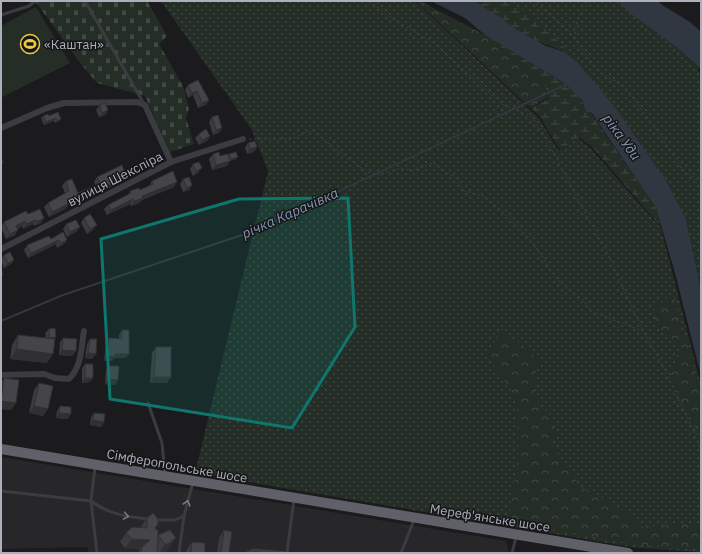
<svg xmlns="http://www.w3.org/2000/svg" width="702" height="554" viewBox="0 0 702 554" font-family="'IBM Plex Sans',sans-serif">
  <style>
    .built { fill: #272629 }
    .grass { fill: url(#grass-dots) }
    .forest { fill: url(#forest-crowns) }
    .wetland { fill: url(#wetland-marsh) }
    .cemetery { fill: url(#cemetery-stones) }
    .pitch { fill: #242d26 }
    .water { fill: #303740 }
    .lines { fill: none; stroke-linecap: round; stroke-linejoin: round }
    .stream { stroke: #303740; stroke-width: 2 }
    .path { stroke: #414248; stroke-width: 1; stroke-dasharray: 2 3; stroke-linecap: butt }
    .service { stroke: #3b3c41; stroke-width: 3 }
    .minor { stroke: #3b3c41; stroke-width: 6 }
    .trunk { stroke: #606069; stroke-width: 10 }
    .wall { fill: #3b3b3f }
    .shaded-wall { fill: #303033 }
    .building { fill: #454549; stroke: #303033 }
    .oneway { stroke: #7a7c84 }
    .marked { fill: #0f766e; fill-opacity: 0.2; stroke: #0f766e; stroke-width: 3; stroke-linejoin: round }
    .labels { text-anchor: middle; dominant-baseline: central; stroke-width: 3; stroke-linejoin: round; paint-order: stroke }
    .poi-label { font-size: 13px; fill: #adb0bb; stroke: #161518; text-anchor: start }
    .street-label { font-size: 13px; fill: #adb0bb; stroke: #161518 }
    .water-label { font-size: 14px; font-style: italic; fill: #8699b4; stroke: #161518 }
  </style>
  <defs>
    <pattern id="grass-dots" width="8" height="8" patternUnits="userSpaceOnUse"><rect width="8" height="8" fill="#242d26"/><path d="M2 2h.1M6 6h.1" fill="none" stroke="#414944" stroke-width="1.8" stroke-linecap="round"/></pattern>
    <pattern id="forest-crowns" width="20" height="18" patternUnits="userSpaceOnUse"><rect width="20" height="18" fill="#242d26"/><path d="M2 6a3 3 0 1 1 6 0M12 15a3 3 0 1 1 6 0" fill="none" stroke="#414944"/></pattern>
    <pattern id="wetland-marsh" width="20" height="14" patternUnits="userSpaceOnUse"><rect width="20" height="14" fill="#242d26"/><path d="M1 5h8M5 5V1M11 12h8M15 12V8" fill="none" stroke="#414944"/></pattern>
    <pattern id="cemetery-stones" width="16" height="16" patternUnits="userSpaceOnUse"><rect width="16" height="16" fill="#242d26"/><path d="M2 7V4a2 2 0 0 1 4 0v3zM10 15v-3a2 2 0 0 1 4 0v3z" fill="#414944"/></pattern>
  </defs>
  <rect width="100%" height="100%" fill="#1b1a1c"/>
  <!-- built -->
  <path class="built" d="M1 457 506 541 509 553H89L87 547 1 549Z"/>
  <!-- grass -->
  <g class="grass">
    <path d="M161 1H415L539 118 559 151 578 138 591 149 661 228 701 385V552L637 548 195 473 268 171 252 130Z"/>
    <path d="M503 1H618L627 11 676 47 699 68 698 71 701 74V289L686 219 577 62Z"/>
  </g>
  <!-- forest -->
  <g class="forest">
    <path d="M416 1H420L485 35 544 82 547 98 530 108Z"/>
    <path d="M673 293 701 390V439L670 378 680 347C664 335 653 329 654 308Z"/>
    <path d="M501 328 540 360 534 378 540 409 549 411 558 433 551 444 581 487 626 511 640 527 701 523V549L638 545 508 522 518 455 517 399 487 356Z"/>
  </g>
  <!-- wetland -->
  <g class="wetland">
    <path d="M474 1H509L534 18 564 47 565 52 520 34Z"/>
    <path d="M485 35 564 83 583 101 585 111 591 113 656 208 661 227 592 147 579 137 560 150 540 117 531 108 548 99 544 82Z"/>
  </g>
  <!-- cemetery -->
  <path class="cemetery" d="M35 1H147L167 36 159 44 183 86 189 109 186 118 194 144 170 152 145 96 97 83 81 64Z"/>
  <!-- pitch -->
  <path class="pitch" d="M36 7 70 63 1 98V26Z"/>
  <!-- water -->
  <g class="water">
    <path d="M431 1H474L498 16 517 30 546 46 565 52 577 62 614 106 665 179 686 219 701 290V376L675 273 656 208 592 113 585 111 583 101 564 83 485 35 465 18Z"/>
    <path d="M618 1H658L662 5 690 22 701 32V69L676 47 627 11Z"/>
  </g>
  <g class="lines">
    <!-- stream -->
    <path class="stream" d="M1 321 63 295 254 231 567 84"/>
    <!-- path -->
    <g class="path">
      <path d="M369 1 390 17 434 43 502 104 532 117 540 128 608 255 643 331 664 368 694 432 701 452"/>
      <path d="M532 1 568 30 599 72 624 86 661 136 681 168 701 183"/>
      <path d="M575 39C576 21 577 13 591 1"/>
      <path d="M249 139H292L311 130 365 171 378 175 401 168 412 171 433 163 456 178 464 191 481 195 500 209 531 240 556 278 573 294 582 298 592 312 643 331"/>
    </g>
    <!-- service -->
    <g class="service">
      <path d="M85 1 144 104"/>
      <path d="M1 15 29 6 35 1"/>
      <path d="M148 403 162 443 165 475"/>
      <path d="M95 467 91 501 97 553"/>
      <path d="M1 491 91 501C108 514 127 517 148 519"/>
      <path d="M154 520H175L184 516"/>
      <path d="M179 553 184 516 193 482"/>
      <path d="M247 553 254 550 287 553"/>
      <path d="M287 553 294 499"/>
      <path d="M401 553 414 520"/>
      <path d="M512 553 516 537"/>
    </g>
    <!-- minor -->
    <g class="minor">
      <path d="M1 128 47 108 64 103 137 102 145 105 171 162"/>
      <path d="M1 249 171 162 243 139"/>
      <path d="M1 375 44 374 55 378 69 379C82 366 81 348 84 331"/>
    </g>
    <!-- trunk -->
    <path class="trunk" d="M1 449 628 553"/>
  </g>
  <!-- wall -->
  <g class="wall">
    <path d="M188 85 209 100 206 105 198 108 193 95 188 98 185 90Z"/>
    <path d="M100 105 108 110 105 115 99 117 96 110Z"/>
    <path d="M43 116H49L61 119 59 121 55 123 54 121 44 125 41 118Z"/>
    <path d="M212 117 219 133 213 135 209 122Z"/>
    <path d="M199 134 210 136 207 141 199 145 195 138Z"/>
    <path d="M248 143 257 147 254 152 247 154 245 148Z"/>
    <path d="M213 154 220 156 229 155V154L238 157 236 159 230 161 227 166 212 170 209 159Z"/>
    <path d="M193 164 202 168 198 173 193 176 190 169Z"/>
    <path d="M97 177 122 178 113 183 110 188 71 206 69 204 65 209 49 217 44 207 48 203 65 193 62 186 66 181 78 193 96 185 94 182Z"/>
    <path d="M183 179 192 185 189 190 183 192 180 184Z"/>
    <path d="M152 181 174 187 142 200 139 203 131 206 130 204 107 215 104 209 108 205 128 195 130 191 140 190 149 186Z"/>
    <path d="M28 214 44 218 41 223 34 226 33 224 23 229 22 226 18 229 15 235 6 239 1 227 4 222Z"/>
    <path d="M84 218 93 230 87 234 81 223Z"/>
    <path d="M66 224 80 227 76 232 67 237 63 229Z"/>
    <path d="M51 239 67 240 64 244 57 248 56 244 28 258 24 250 27 245Z"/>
    <path d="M4 255 14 260 11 264 4 268 1 261V259Z"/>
    <path d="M49 329 54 339 47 363 10 359 12 345 18 335 46 338 45 333Z"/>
    <path d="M122 330 126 358H114L112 361H104L106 343 109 338 119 339V335Z"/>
    <path d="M63 338 76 351 72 356 59 355 60 342Z"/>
    <path d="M90 339 92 359 85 358 87 344Z"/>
    <path d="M156 347 167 383H150L152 353Z"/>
    <path d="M85 364 90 382 82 383V368Z"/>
    <path d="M109 366 115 385 105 384 106 370Z"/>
    <path d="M4 378 11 410 1 409V382Z"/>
    <path d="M39 383 43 416 29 413 34 390Z"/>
    <path d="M60 406 71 414 67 419 56 418 57 411Z"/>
    <path d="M94 413 104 422 101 427 90 425 91 417Z"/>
    <path d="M147 518 155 528 158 535 170 547 163 553H158L157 551V553H138L140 549 125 548 120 542 126 533 140 528Z"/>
    <path d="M224 530 229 553H217L219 538Z"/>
    <path d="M192 542 205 553H186L187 549Z"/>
  </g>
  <!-- shaded-wall -->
  <g class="shaded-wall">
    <path d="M197 91 193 95 188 98 192 93Z"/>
    <path d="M209 100 206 105 198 108 202 103Z"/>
    <path d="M108 110 105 115 99 117 102 113Z"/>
    <path d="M56 118 54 121 44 125 46 122Z"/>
    <path d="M61 119 59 121 55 123 57 121Z"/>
    <path d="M222 128 219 133 213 135 216 130Z"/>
    <path d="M210 136 207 141 199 145 202 140Z"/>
    <path d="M257 147 254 152 247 154 250 149Z"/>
    <path d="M238 157 236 159 230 161 227 166 212 170 216 165 230 161 231 159Z"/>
    <path d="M202 168 198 173 193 176 196 171Z"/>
    <path d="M125 174 122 178 109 185 112 180Z"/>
    <path d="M177 182 174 187 142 200 139 203 131 206 134 201 142 196Z"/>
    <path d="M114 183 110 188 71 206 74 201Z"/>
    <path d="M192 185 189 190 183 192 187 188Z"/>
    <path d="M73 199 69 204 64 207 67 202Z"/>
    <path d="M133 199 130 204 107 215 111 210Z"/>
    <path d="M68 204 65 209 49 217 52 212Z"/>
    <path d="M44 218 41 223 34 226 37 222Z"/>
    <path d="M36 220 33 224 23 229 26 224Z"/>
    <path d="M25 221 22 226 13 231 16 226Z"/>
    <path d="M97 225 93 230 87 234 90 229Z"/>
    <path d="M80 227 76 232 67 237 70 232Z"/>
    <path d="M18 230 15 235 6 239 10 234Z"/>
    <path d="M59 240 56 244 28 258 31 253Z"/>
    <path d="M67 240 64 244 57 248 61 243Z"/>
    <path d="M14 260 11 264 4 268 8 263Z"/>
    <path d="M56 337 52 342 46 343 49 338Z"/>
    <path d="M17 349 53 354 47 363 10 359Z"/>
    <path d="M62 350 76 351 72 356 59 355Z"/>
    <path d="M88 353 96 354 92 359 85 358Z"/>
    <path d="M115 354H129L126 358H114L112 361H104L107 356Z"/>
    <path d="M154 377H171L167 383H150Z"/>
    <path d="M85 378H93L90 382 82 383Z"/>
    <path d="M108 379 118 380 115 385 105 384Z"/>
    <path d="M1 401 16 403 11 410 1 409Z"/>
    <path d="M34 406 48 409 43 416 29 413Z"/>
    <path d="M59 413 71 414 67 419 56 418Z"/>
    <path d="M93 420 104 422 101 427 90 425Z"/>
    <path d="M176 538 170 547 163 553H159L165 544Z"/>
    <path d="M132 539 150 540 142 547 140 549 125 548Z"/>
  </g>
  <!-- building -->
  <g class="building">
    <path d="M198 80 209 100 202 103 197 91 192 93 188 85Z"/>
    <path d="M105 103 108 110 102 113 100 105Z"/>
    <path d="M58 112 61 119 57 121 56 118 46 122 43 116 48 114 49 116Z"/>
    <path d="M218 115 222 128 216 130 212 117Z"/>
    <path d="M206 129 210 136 202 140 199 134Z"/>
    <path d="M255 141 257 147 250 149 248 143Z"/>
    <path d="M219 152 220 156 228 154 230 161 216 165 213 154Z"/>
    <path d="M236 152 238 157 231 159 229 154Z"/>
    <path d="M1 157 3 163 1 164Z"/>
    <path d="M199 162 202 168 196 171 193 164Z"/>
    <path d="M122 165 125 174 112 180 114 183 74 201 73 199 67 202 68 204 52 212 48 203 69 191 66 181 72 179 78 193 100 183 97 177Z"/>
    <path d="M173 171 177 182 142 196 143 198 134 201 133 199 111 210 108 205 131 193 130 191 139 188 140 190 153 184 152 181Z"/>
    <path d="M189 177 192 185 187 188 183 179Z"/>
    <path d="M40 209 44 218 37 222 36 220 26 224 25 221 16 226 18 230 10 234 4 222 26 211 28 214Z"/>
    <path d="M90 214 97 225 90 229 84 218Z"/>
    <path d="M76 220 80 227 70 232 66 224Z"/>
    <path d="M63 232 67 240 61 243 59 240 31 253 27 245 49 236 51 239Z"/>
    <path d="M10 252 14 260 8 263 4 255Z"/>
    <path d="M1 271 3 275 1 277Z"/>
    <path d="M55 328 56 337 49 338V329Z"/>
    <path d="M122 330H129V354H115V357L107 356 109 338 122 339Z"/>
    <path d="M18 335 55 339 53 354 17 349Z"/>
    <path d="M63 338 77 339 76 351 62 350Z"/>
    <path d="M90 339H97L96 354 88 353Z"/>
    <path d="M156 347H171V377H154Z"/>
    <rect x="85" y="364" width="8" height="14"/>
    <path d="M109 366H119L118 380 108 379Z"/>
    <path d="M4 378 19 380 16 403 1 401Z"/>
    <path d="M39 383 53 386 48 409 34 406Z"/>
    <path d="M60 406 71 407V414L59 413Z"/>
    <path d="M94 413 105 414 104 422 93 420Z"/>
    <path d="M153 513 158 519V524L155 528 158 531V535L170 530 176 538 168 544H165L158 535 157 553H141L142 547 150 540 132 539 126 533 132 527 147 528V518Z"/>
    <path d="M224 530 232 532 229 553H221Z"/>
    <path d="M192 542 205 543V553H191Z"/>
  </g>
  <!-- one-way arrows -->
  <defs><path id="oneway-chevron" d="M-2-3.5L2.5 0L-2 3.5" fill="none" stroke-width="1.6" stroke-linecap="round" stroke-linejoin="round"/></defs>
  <g class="oneway">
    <use href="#oneway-chevron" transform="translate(187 503) rotate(-75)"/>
    <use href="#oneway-chevron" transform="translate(126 516) rotate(10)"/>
  </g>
  <!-- marked area -->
  <path class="marked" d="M348 198 355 327 292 428 110 399 101 239 239 199Z"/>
  <!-- icons -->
  <defs>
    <g id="stadium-ring" transform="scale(1)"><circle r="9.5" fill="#161518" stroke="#ecca43" stroke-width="1.5"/><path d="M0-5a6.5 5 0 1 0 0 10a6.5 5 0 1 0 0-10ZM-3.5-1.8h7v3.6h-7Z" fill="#ecca43"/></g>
  </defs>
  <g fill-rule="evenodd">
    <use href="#stadium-ring" x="30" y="44"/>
  </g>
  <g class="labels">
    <!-- poi labels -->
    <g class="poi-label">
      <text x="44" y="44">«Каштан»</text>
    </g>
    <!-- street labels -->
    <g class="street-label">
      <text transform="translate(115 179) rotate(-27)">вулиця Шекспіра</text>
      <text transform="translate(177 466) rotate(10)">Сімферопольське шосе</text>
      <text transform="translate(490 518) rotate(9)">Мереф'янське шосе</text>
    </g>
    <!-- water labels -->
    <g class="water-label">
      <text transform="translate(622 137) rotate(54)">ріка Уди</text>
      <text transform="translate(290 213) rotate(-24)">річка Карачівка</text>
    </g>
  </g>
  <!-- border -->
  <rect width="702" height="554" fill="none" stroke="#adb0bb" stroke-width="4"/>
</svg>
